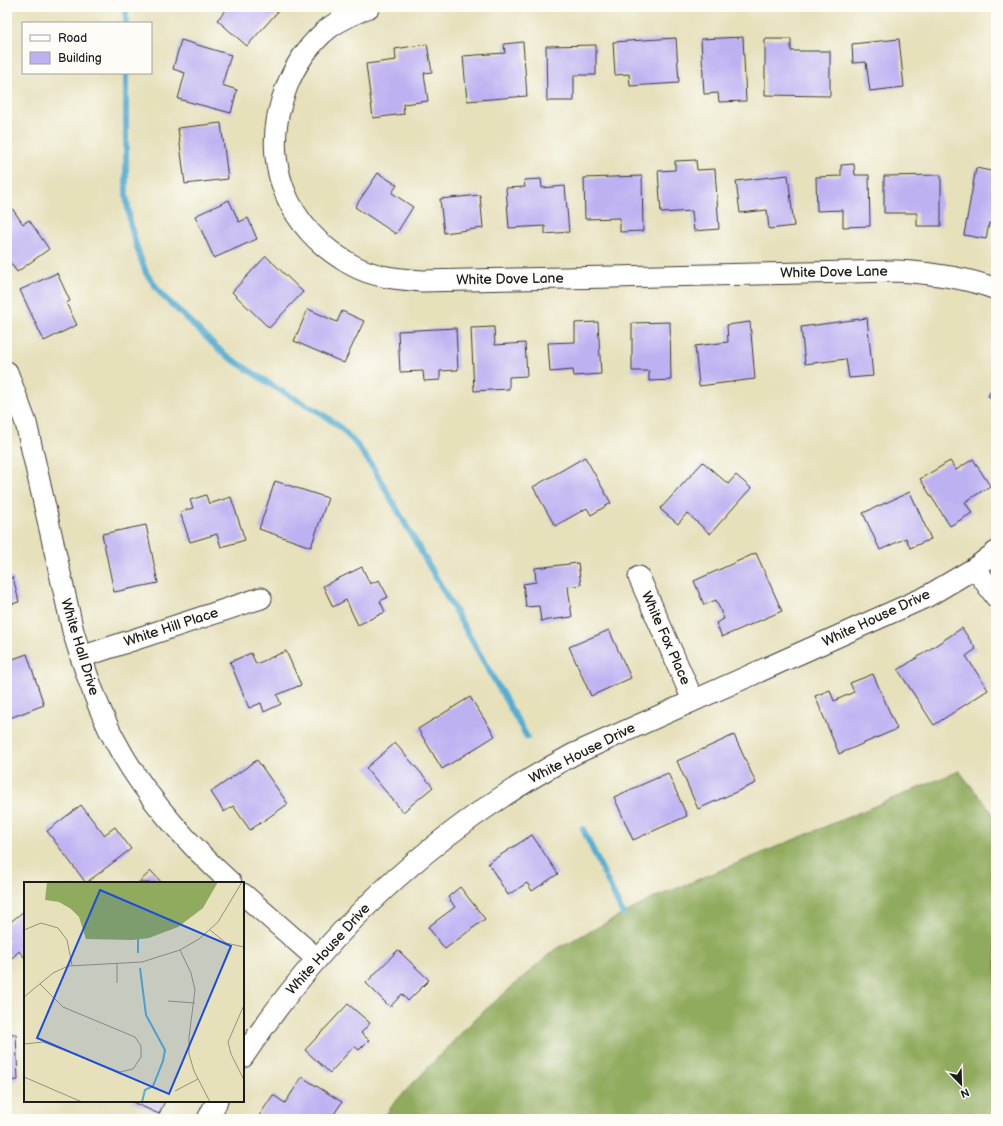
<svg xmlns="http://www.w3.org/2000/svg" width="1003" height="1126" viewBox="0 0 1003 1126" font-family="'Balsamiq Sans',sans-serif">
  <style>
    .forest { fill: #90ab5d; stroke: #56643c }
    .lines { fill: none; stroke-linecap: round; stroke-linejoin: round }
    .stream { stroke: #56add2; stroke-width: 6 }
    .building { fill: #beb1f2 }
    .minor-casing { stroke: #3a3934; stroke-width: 23 }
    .minor { stroke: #fff; stroke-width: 21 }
    .labels { text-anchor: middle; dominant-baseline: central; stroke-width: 3.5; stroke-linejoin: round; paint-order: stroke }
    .street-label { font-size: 14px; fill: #1c1c1c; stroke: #fdfcf7 }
    .inset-river { fill: none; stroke: #56add2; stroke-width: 2 }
    .inset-road { fill: none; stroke: #95927b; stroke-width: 1 }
    .view { fill: #1d4ed8; fill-opacity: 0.15; stroke: #1d4ed8; stroke-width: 2 }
    .inset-edge { fill: none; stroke: #1c1c1c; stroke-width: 2 }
  </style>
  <rect width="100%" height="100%" fill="#fdfcf7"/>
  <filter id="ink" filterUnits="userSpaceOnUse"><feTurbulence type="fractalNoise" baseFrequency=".025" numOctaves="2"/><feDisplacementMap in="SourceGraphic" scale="8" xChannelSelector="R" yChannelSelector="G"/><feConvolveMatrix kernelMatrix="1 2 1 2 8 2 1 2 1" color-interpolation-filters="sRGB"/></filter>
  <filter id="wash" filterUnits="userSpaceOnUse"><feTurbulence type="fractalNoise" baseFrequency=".012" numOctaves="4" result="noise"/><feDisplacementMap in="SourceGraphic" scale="16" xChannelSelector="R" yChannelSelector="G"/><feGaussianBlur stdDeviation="0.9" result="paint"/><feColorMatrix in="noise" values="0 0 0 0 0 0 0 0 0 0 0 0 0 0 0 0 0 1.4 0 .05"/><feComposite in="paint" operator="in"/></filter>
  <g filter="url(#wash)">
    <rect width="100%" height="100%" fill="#e6e0bb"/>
    <!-- forest -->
    <path class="forest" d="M959 771 996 817V1119H383L394 1103 474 1020 554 950 656 897Z"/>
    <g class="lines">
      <!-- stream -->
      <g class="stream">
        <path d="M126 23V10L128 7"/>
        <path d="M126 73V195L130 222 136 245 146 273 162 295 224 354 278 389 321 413 340 427 358 446 374 469 527 737"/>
        <path d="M583 829 623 914"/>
      </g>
    </g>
    <g id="blocks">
      <!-- building -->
      <g class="building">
        <path d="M229 7H282L247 46 217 20Z"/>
        <path d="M743 37 746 101 719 102 718 93 704 94 701 39Z"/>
        <path d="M676 38 679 83 630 86 629 74 615 75 613 42Z"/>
        <path d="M765 39H791V51H830V96L765 95Z"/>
        <path d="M899 39 904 87 870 91 866 62 853 63 852 44Z"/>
        <path d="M181 40 231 55 222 85 237 90 231 113 178 99 185 73 173 69Z"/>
        <path d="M523 42 527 96 467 101 463 56 505 53 504 44Z"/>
        <path d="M427 44 432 72 424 73 428 101 403 104 404 114 373 118 366 64 396 60 395 49Z"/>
        <path d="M596 45V75H574V101H547L546 46Z"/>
        <path d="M221 123 228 179 185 184 178 128Z"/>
        <path d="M696 160 697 170 715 169 719 229 694 231 692 211 661 213 658 171 675 170V161Z"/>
        <path d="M854 164 855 175H869L870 226 843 227V210L817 211 816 177 841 176V165Z"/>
        <path d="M976 168 996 172V224L989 223 986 239 964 235Z"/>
        <path d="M378 173 397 185 392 193 413 207 396 234 355 207Z"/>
        <path d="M788 175 794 226 769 229 767 210 740 213 736 181Z"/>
        <path d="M941 175V226H917V213H884V176Z"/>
        <path d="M642 176 643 231 620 232V218L585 219 584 178Z"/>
        <path d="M541 179 542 188 565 186 569 232 545 234V226L509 228 506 188 525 187 524 180Z"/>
        <path d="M480 195 483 228 444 233 440 199Z"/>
        <path d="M229 200 239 222 248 218 257 239 214 258 195 216Z"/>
        <path d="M9 204 23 224 29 220 49 249 17 272 7 258V206Z"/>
        <path d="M266 256 303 292 269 328 232 292Z"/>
        <path d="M57 273 70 301 66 303 77 325 44 341 20 290Z"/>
        <path d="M308 309 337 322 342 311 364 321 344 363 294 341Z"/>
        <path d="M867 318 873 376 849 378 846 359 805 364 801 327Z"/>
        <path d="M598 322 601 374 574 376 573 370 550 372 548 343 575 342V323Z"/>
        <path d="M670 322 671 380 649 381V371H632V323Z"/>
        <path d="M750 322 755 379 699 386 695 346 728 342 727 325Z"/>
        <path d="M494 327 495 345 525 343 527 376 509 377V389L474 391 471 328Z"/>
        <path d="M456 328 458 370 440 371V380L424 381 423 371 400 372 398 331Z"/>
        <path d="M996 381V400L988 396Z"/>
        <path d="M585 457 611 503 591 515 587 508 555 526 533 487Z"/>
        <path d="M973 459 990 486 965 502 972 513 950 526 920 479 950 461 956 470Z"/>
        <path d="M703 462 728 484 736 475 751 488 710 534 687 513 678 524 660 509Z"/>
        <path d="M275 481 328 498 311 547 259 529Z"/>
        <path d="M910 492 931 539 910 548 906 538 880 550 863 513Z"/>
        <path d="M206 495 209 504 231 497 245 540 221 547 217 534 190 542 180 512 193 508 190 500Z"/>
        <path d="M146 525 158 583 114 592 102 534Z"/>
        <path d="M756 553 782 611 722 637 716 623 724 619 716 600 704 605 694 581Z"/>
        <path d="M578 563 581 585 568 587 572 617 541 621 539 606 526 607 523 584 536 582 535 568Z"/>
        <path d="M362 567 370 584 379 580 388 597 380 601 385 612 358 625 346 600 333 607 323 586Z"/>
        <path d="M13 577 19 602 7 605V579Z"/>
        <path d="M962 628 976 649 966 656 988 690 934 725 898 670Z"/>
        <path d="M609 630 631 678 591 696 569 647Z"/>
        <path d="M286 651 301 685 277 695 281 704 264 712 261 703 249 708 230 662 251 653 256 664Z"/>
        <path d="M27 654 44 705 7 719V661Z"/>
        <path d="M873 674 897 729 839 754 815 696 830 690 834 701 854 692 850 683Z"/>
        <path d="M470 697 495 736 442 769 418 729Z"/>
        <path d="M734 735 756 783 698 809 677 761Z"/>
        <path d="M395 743 433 787 403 812 366 768Z"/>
        <path d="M257 760 288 804 250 830 233 806 224 812 211 792Z"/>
        <path d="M668 773 687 816 633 840 614 797Z"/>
        <path d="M81 805 104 835 115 827 131 849 86 883 47 831Z"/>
        <path d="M532 835 558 874 532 891 527 883 508 895 488 863Z"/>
        <path d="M151 871 162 883H138Z"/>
        <path d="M460 887 485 919 445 949 428 927 455 907 448 897Z"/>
        <path d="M25 910V958L19 951 12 958 7 952V944L10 941 7 938V925Z"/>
        <path d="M398 950 429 980 408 1001 402 994 390 1007 366 983Z"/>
        <path d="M348 1004 370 1023 361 1033 369 1040 359 1050 354 1046 330 1073 305 1050Z"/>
        <path d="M7 1034H16L18 1080 7 1081Z"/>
        <path d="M302 1077 342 1102 331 1119H264L259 1116 273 1095 285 1103Z"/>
        <path d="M130 1101H165L159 1114Z"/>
      </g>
    </g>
  </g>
  <g filter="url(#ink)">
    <use href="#blocks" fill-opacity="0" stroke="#3a3934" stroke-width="1"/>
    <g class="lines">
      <!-- minor casing -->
      <g class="minor-casing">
        <g id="minor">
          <path d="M369 7C355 13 341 19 329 28 310 43 295 65 287 86 258 158 285 228 352 265 373 277 398 279 422 281L897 271C931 273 965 277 996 289"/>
          <path d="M7 372 26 423 73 631C84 668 96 705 114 739 142 793 186 842 231 883"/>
          <path d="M975 568 996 597"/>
          <path d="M639 577 693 700"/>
          <path d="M81 657 261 598"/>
          <path d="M243 894 316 958"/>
          <path d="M243 1057C328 928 438 827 574 754L926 597 975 568 996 552"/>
          <path d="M208 1119 217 1101"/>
        </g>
      </g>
      <!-- minor -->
      <use href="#minor" class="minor"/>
    </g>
  </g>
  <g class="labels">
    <!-- street labels -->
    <g class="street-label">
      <text transform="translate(834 272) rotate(-1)">White Dove Lane</text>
      <text transform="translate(510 279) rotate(-1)">White Dove Lane</text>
      <text transform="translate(876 618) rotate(-25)">White House Drive</text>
      <text transform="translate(171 627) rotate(-18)">White Hill Place</text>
      <text transform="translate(666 638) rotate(66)">White Fox Place</text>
      <text transform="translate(80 647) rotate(73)">White Hall Drive</text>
      <text transform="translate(582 753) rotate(-27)">White House Drive</text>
      <text transform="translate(328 949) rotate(-48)">White House Drive</text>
    </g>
  </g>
  <!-- overview -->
  <g transform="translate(24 882)">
    <rect width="220" height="220" fill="#e6e0bb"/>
    <path d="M23 0H194L179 26 154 45 125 56 108 58 62 57 55 35 47 27 35 20 21 18Z" fill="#90ab5d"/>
    <path class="inset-river" d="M114 57V71M116 86 122 133 141 168 139 179 129 204 121 208 118 220"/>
    <path class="inset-road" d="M0 48 17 41 34 46 43 58 48 83M186 48 202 61 220 65M156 68 167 91 171 108 165 155V172L170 189 186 220M93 81V101M0 115 29 91 44 84 118 80 156 68 175 57 194 40 218 0M144 119 171 121M220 123 204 160 207 172 220 198M0 162 19 160 96 190 109 187 117 175V164L111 155 39 125 16 102M0 195 58 220M151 209 174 197"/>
    <path class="view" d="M76 8 207 64 145 212 13 156Z"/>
    <rect width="220" height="220" class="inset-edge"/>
  </g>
  <!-- margin -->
  <rect width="1003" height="1126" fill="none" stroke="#fdfcf7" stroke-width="24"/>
  <!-- legend -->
  <rect x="22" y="22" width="130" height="52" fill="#fdfcf7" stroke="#a3a29f"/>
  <rect x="30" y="35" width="20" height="6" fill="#ffffff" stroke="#a3a29f"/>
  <text x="58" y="42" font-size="12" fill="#1c1c1c">Road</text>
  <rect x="30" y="52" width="20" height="12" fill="#beb1f2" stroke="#a3a29f"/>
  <text x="58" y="62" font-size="12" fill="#1c1c1c">Building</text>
  <!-- north arrow -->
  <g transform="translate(961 1084) rotate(157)" stroke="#fdfcf7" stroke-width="3" paint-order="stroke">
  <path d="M0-3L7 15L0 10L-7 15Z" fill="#1c1c1c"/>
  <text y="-6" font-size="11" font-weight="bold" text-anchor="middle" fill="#1c1c1c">N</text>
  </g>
</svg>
